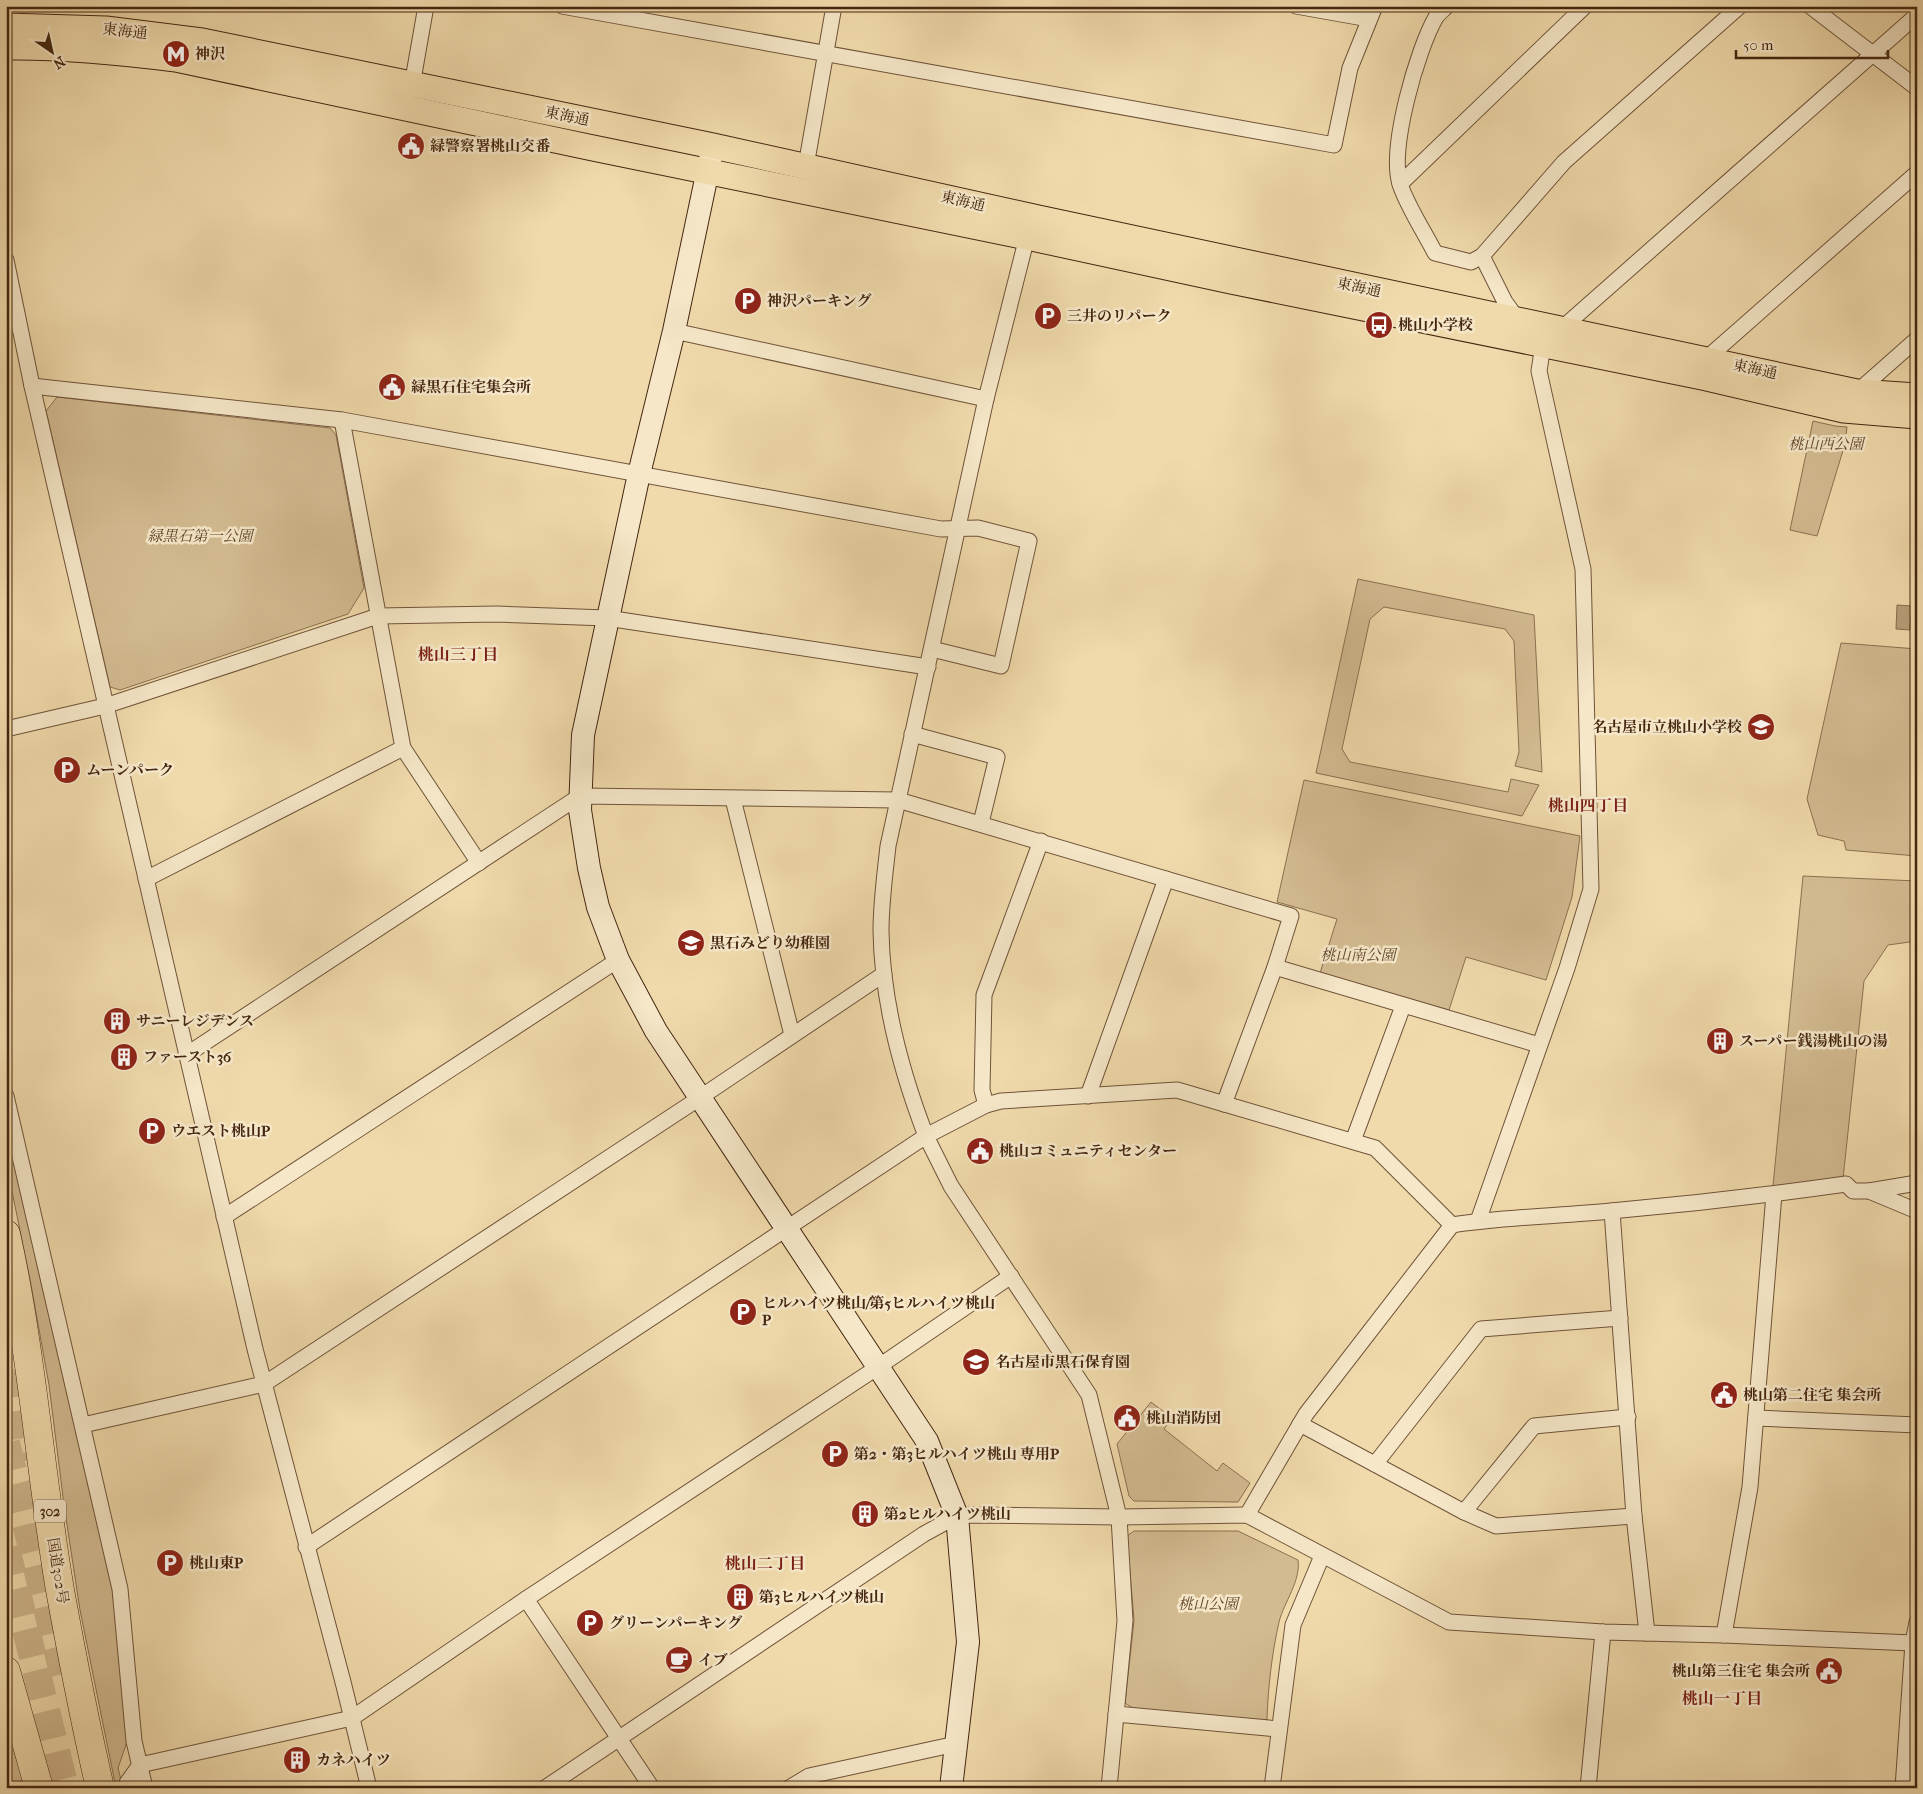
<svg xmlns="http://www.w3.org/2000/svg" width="1923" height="1794" viewBox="0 0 1923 1794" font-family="'IM FELL French Canon','Noto Serif JP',serif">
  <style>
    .green { fill: #d3bb91; stroke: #8c7051 }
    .water { fill: #b69d77; stroke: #886d4e }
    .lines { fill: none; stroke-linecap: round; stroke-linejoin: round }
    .highway-tunnel { stroke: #ceb68c; stroke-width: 28; stroke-dasharray: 28 14; stroke-linecap: butt }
    .street-casing { stroke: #6f5338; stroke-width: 17 }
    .secondary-casing { stroke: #442611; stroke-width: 24 }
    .primary-casing { stroke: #442611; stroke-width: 27 }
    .highway-casing { stroke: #442611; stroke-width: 29 }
    .street { stroke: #f5e7c8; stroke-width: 15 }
    .secondary { stroke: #f5e7c8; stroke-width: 22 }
    .primary { stroke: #f0daab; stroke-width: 25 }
    .highway { stroke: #f0daab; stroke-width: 28 }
    .labels { text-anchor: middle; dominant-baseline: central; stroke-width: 5; stroke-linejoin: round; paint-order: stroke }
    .shield { fill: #f5e7c8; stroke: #796048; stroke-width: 1 }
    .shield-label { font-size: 14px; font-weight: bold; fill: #442611 }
    .street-label { font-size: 15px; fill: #442611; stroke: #f5e7c8 }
    .poi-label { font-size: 15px; font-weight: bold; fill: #442611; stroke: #f5e7c8; text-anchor: start }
    .park-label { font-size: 15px; font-style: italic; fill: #61442b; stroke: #f5e7c8 }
    .neighbourhood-label { font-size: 16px; font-weight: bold; fill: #7a1f14; stroke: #f5e7c8 }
  </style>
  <rect width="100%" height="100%" fill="#f0daab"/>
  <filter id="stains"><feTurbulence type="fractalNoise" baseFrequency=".004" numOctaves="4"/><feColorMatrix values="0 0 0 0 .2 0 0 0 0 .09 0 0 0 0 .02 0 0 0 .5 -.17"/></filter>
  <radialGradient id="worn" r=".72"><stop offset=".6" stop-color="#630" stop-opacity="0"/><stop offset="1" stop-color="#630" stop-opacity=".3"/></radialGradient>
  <!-- green -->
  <g class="green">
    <path d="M57 397 330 428 336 435 364 588 348 614 120 690 110 687 46 411Z"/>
    <path d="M1813 421 1835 426 1847 427 1845 444 1817 536 1790 530Z"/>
    <path d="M1358 579 1534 615 1542 772 1515 766 1519 752 1514 641 1505 629 1384 607 1370 619 1342 749 1350 762 1508 792 1511 779 1539 785 1522 816 1316 773Z"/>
    <path d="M1841 643 1917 649V856L1846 850 1844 841 1818 835 1807 799Z"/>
    <path d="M1304 780 1580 836 1572 897 1546 980 1466 957 1449 1010 1320 973 1337 919 1277 902Z"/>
    <path d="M1803 876 1917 881V941L1888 945 1864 981 1843 1179 1773 1186Z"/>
    <path d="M6 1119 114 1590 129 1736 118 1768 123 1788H116L80 1610 64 1505 49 1385 30 1279 6 1162Z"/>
    <path d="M1151 1402 1172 1418 1164 1429 1217 1471 1223 1463 1250 1483 1238 1502 1134 1501 1129 1496 1117 1444Z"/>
    <path d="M1134 1531H1238L1298 1560C1301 1581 1284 1602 1279 1622 1272 1653 1268 1687 1267 1719L1257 1724 1137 1711 1125 1703 1134 1620 1127 1536Z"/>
    <path d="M6 1713 26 1788H6Z"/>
  </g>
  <!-- water -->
  <path class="water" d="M1897 605 1912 606 1910 630 1896 629Z"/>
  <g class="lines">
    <!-- highway-tunnel -->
    <g class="highway-tunnel">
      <path d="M6 1370 18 1462"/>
      <path d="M6 1443 66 1684"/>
      <path d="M6 1548 65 1788"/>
    </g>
    <!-- street casing -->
    <g class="street-casing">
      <g id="street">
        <path d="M562 6 1334 145 1350 68 1375 6"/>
        <path d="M1296 6 1369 19"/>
        <path d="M1447 6C1443 10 1439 13 1436 17 1417 50 1389 148 1400 184 1407 206 1425 233 1435 253L1471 262 1482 256 1564 162 1740 6"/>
        <path d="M1810 6 1917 88"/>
        <path d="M411 91 426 6"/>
        <path d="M806 166 834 6"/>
        <path d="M1400 184 1585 6"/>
        <path d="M1027 237 986 399 888 846C885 874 881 902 881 931 882 1001 901 1071 926 1136L986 1105 1001 1101 1177 1090 1375 1148 1452 1225"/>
        <path d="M1482 256 1505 302 1518 320"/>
        <path d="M6 260 32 386 255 1349 343 1682 369 1788"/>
        <path d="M674 331 986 399"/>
        <path d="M1706 359 1917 173"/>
        <path d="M32 386 342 420 941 529 978 528 1029 541 1001 666 932 649"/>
        <path d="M1857 392 1917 339"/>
        <path d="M342 420 403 748 479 863"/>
        <path d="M6 729 105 706 378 616 497 614 607 618 928 667"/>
        <path d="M912 734 997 757 981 823"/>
        <path d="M733 799 792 1035"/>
        <path d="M146 879 403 748"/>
        <path d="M1275 967 1539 1045"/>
        <path d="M186 1055 580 796 898 800 1291 916 1275 967 1224 1104"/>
        <path d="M6 1096 120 1589 134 1741 145 1788"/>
        <path d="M1088 1096 1166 879"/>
        <path d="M986 1105 982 1090 984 995 1041 841"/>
        <path d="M1353 1141 1403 1006"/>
        <path d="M1869 1191 1917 1183"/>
        <path d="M1612 1211 1634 1516 1647 1633"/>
        <path d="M224 1217 618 960"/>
        <path d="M1478 1221 1567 968 1591 889 1583 569 1539 371 1543 345 1917 15"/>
        <path d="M1756 1418 1917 1425"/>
        <path d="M1300 1424 1464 1512 1496 1526 1634 1516"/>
        <path d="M83 1425 264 1384 689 1105 884 974"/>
        <path d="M1375 1464 1481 1329 1620 1318"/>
        <path d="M1464 1512 1534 1426 1628 1417"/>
        <path d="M1247 1515 1306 1414 1452 1225C1505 1217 1558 1216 1611 1211 1690 1204 1768 1195 1846 1184L1853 1191H1869L1917 1211"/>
        <path d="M306 1547 926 1136 951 1186 1089 1395 1119 1517 1125 1621 1109 1788"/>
        <path d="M526 1599 652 1788"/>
        <path d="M1724 1635 1750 1487 1774 1194"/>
        <path d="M1116 1714 1279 1729"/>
        <path d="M128 1788 127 1783 140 1765 352 1718 526 1599 878 1367 1011 1276"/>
        <path d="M545 1788 924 1534 957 1516 974 1515 1119 1517 1247 1515 1449 1622 1603 1632 1724 1635 1913 1643"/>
        <path d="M789 1788 809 1776 956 1744"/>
        <path d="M1272 1788 1293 1625 1322 1556"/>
        <path d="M1588 1788 1603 1632"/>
        <path d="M1903 1788 1913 1643 1917 1622"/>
      </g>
    </g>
    <!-- secondary casing -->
    <g class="secondary-casing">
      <path id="secondary" d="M713 146 674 331 639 474 583 735 580 810 589 868 598 907 618 960 656 1031 927 1441 957 1516 968 1642 951 1788"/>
    </g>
    <!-- primary casing -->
    <g class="primary-casing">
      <g id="primary">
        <path d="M6 26 106 29 202 41 713 146 1038 218 1857 392 1917 396"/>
        <path d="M6 47C63 46 120 52 176 59L593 148 1027 237 1231 281 1707 378 1844 410 1917 416"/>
      </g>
    </g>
    <!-- highway casing -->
    <g class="highway-casing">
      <g id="highway">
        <path d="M6 1234C32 1351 40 1472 60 1590 72 1656 85 1722 100 1788"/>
        <path d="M6 1671 39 1788"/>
      </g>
    </g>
    <!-- street -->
    <use href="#street" class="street"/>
    <!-- secondary -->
    <use href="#secondary" class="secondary"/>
    <!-- primary -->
    <use href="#primary" class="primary"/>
    <!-- highway -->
    <use href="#highway" class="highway"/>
  </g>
  <!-- icons -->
  <defs>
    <g id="metro-disc" transform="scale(1.4375)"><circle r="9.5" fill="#8f2418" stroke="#f5e7c8"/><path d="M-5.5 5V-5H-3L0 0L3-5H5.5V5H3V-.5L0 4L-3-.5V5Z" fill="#fff"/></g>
    <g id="civic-disc" transform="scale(1.4375)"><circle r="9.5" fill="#8f2418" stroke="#f5e7c8"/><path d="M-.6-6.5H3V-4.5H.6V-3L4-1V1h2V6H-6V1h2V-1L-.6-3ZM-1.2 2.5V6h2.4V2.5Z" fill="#fff"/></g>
    <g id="parking-disc" transform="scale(1.4375)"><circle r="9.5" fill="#8f2418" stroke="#f5e7c8"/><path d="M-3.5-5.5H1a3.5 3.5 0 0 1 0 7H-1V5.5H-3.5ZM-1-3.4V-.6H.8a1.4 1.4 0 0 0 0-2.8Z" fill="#fff"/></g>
    <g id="bus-disc" transform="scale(1.4375)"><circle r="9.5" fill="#8f2418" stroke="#f5e7c8"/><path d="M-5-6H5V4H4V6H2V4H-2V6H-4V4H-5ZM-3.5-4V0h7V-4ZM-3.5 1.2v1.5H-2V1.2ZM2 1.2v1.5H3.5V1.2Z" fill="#fff"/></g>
    <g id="school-disc" transform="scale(1.4375)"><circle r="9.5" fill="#8f2418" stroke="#f5e7c8"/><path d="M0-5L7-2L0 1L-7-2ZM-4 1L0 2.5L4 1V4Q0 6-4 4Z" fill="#fff"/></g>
    <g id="building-disc" transform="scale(1.4375)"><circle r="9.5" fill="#8f2418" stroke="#f5e7c8"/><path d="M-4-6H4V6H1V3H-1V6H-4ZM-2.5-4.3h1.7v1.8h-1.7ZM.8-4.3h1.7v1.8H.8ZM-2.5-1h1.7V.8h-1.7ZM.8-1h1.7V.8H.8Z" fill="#fff"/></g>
    <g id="cafe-disc" transform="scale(1.4375)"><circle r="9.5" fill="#8f2418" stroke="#f5e7c8"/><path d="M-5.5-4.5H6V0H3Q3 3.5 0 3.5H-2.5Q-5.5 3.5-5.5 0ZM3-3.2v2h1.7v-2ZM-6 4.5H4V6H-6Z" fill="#fff"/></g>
  </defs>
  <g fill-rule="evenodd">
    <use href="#metro-disc" x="176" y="54"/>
    <use href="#civic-disc" x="411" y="146"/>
    <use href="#parking-disc" x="748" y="301"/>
    <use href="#parking-disc" x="1048" y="316"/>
    <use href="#bus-disc" x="1379" y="325"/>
    <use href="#civic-disc" x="392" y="387"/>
    <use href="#school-disc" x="1761" y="727"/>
    <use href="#parking-disc" x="67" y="770"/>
    <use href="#school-disc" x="691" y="943"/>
    <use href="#building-disc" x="117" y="1021"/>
    <use href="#building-disc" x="1720" y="1041"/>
    <use href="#building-disc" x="124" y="1057"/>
    <use href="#parking-disc" x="152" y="1131"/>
    <use href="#civic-disc" x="980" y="1151"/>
    <use href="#parking-disc" x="743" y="1312"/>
    <use href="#school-disc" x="976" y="1362"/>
    <use href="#civic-disc" x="1724" y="1395"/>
    <use href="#civic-disc" x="1127" y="1418"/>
    <use href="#parking-disc" x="835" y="1454"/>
    <use href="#building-disc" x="865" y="1514"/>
    <use href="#parking-disc" x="170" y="1563"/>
    <use href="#building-disc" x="740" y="1597"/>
    <use href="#parking-disc" x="590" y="1623"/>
    <use href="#cafe-disc" x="679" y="1660"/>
    <use href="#civic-disc" x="1829" y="1671"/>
    <use href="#building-disc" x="297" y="1760"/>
  </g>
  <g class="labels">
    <!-- shield labels -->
    <rect class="shield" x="34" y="1499.5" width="32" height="23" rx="4"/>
    <g class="shield-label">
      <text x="50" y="1511">302</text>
    </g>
    <!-- street labels -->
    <g class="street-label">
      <text transform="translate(125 31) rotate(6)">東海通</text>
      <text transform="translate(567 116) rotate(11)">東海通</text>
      <text transform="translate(963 201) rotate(13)">東海通</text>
      <text transform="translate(1359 287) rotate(12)">東海通</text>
      <text transform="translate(1755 369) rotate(12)">東海通</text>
      <text transform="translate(58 1571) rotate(81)">国道302号</text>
    </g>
    <!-- poi labels -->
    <g class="poi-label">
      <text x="195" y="54">神沢</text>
      <text x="430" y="146">緑警察署桃山交番</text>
      <text x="767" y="301">神沢パーキング</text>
      <text x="1067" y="316">三井のリパーク</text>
      <text x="1398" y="325">桃山小学校</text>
      <text x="411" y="387">緑黒石住宅集会所</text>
      <text x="1742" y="727" text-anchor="end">名古屋市立桃山小学校</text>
      <text x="86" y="770">ムーンパーク</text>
      <text x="710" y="943">黒石みどり幼稚園</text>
      <text x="136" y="1021">サニーレジデンス</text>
      <text x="1739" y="1041">スーパー銭湯桃山の湯</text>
      <text x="143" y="1057">ファースト36</text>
      <text x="171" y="1131">ウエスト桃山P</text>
      <text x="999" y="1151">桃山コミュニティセンター</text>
      <text x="762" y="1303">ヒルハイツ桃山/第5ヒルハイツ桃山<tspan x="762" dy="17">P</tspan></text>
      <text x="995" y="1362">名古屋市黒石保育園</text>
      <text x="1743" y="1395">桃山第二住宅 集会所</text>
      <text x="1146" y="1418">桃山消防団</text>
      <text x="854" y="1454">第2・第3ヒルハイツ桃山 専用P</text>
      <text x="884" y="1514">第2ヒルハイツ桃山</text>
      <text x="189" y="1563">桃山東P</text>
      <text x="759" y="1597">第3ヒルハイツ桃山</text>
      <text x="609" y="1623">グリーンパーキング</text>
      <text x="698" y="1660">イブ</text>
      <text x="1810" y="1671" text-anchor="end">桃山第三住宅 集会所</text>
      <text x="316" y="1760">カネハイツ</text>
    </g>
    <!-- park labels -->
    <g class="park-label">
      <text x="1826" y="444">桃山西公園</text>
      <text x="200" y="536">緑黒石第一公園</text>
      <text x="1358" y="955">桃山南公園</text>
      <text x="1208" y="1604">桃山公園</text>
    </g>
    <!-- neighbourhood labels -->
    <g class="neighbourhood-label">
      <text x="458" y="654">桃山三丁目</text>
      <text x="1588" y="805">桃山四丁目</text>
      <text x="765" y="1563">桃山二丁目</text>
      <text x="1722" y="1698">桃山一丁目</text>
    </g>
  </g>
  <!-- margin -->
  <rect width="1923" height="1794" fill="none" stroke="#f0daab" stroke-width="25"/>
  <rect x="8" y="8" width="1908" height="1779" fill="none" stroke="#442611" stroke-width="2.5"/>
  <rect x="12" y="12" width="1898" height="1769" fill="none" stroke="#442611"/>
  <!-- north arrow -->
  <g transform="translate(52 52) rotate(146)" stroke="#f5e7c8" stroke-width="4" paint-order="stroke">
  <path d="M0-4L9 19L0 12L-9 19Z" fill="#442611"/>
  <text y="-8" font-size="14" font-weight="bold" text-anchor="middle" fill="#442611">N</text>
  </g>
  <!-- scale -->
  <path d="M1736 50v8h152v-8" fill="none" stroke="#442611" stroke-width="2.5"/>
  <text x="1743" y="50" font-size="15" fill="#442611" stroke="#f5e7c8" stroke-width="4" paint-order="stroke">50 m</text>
  <rect width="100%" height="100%" filter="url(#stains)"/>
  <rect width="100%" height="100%" fill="url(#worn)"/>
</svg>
